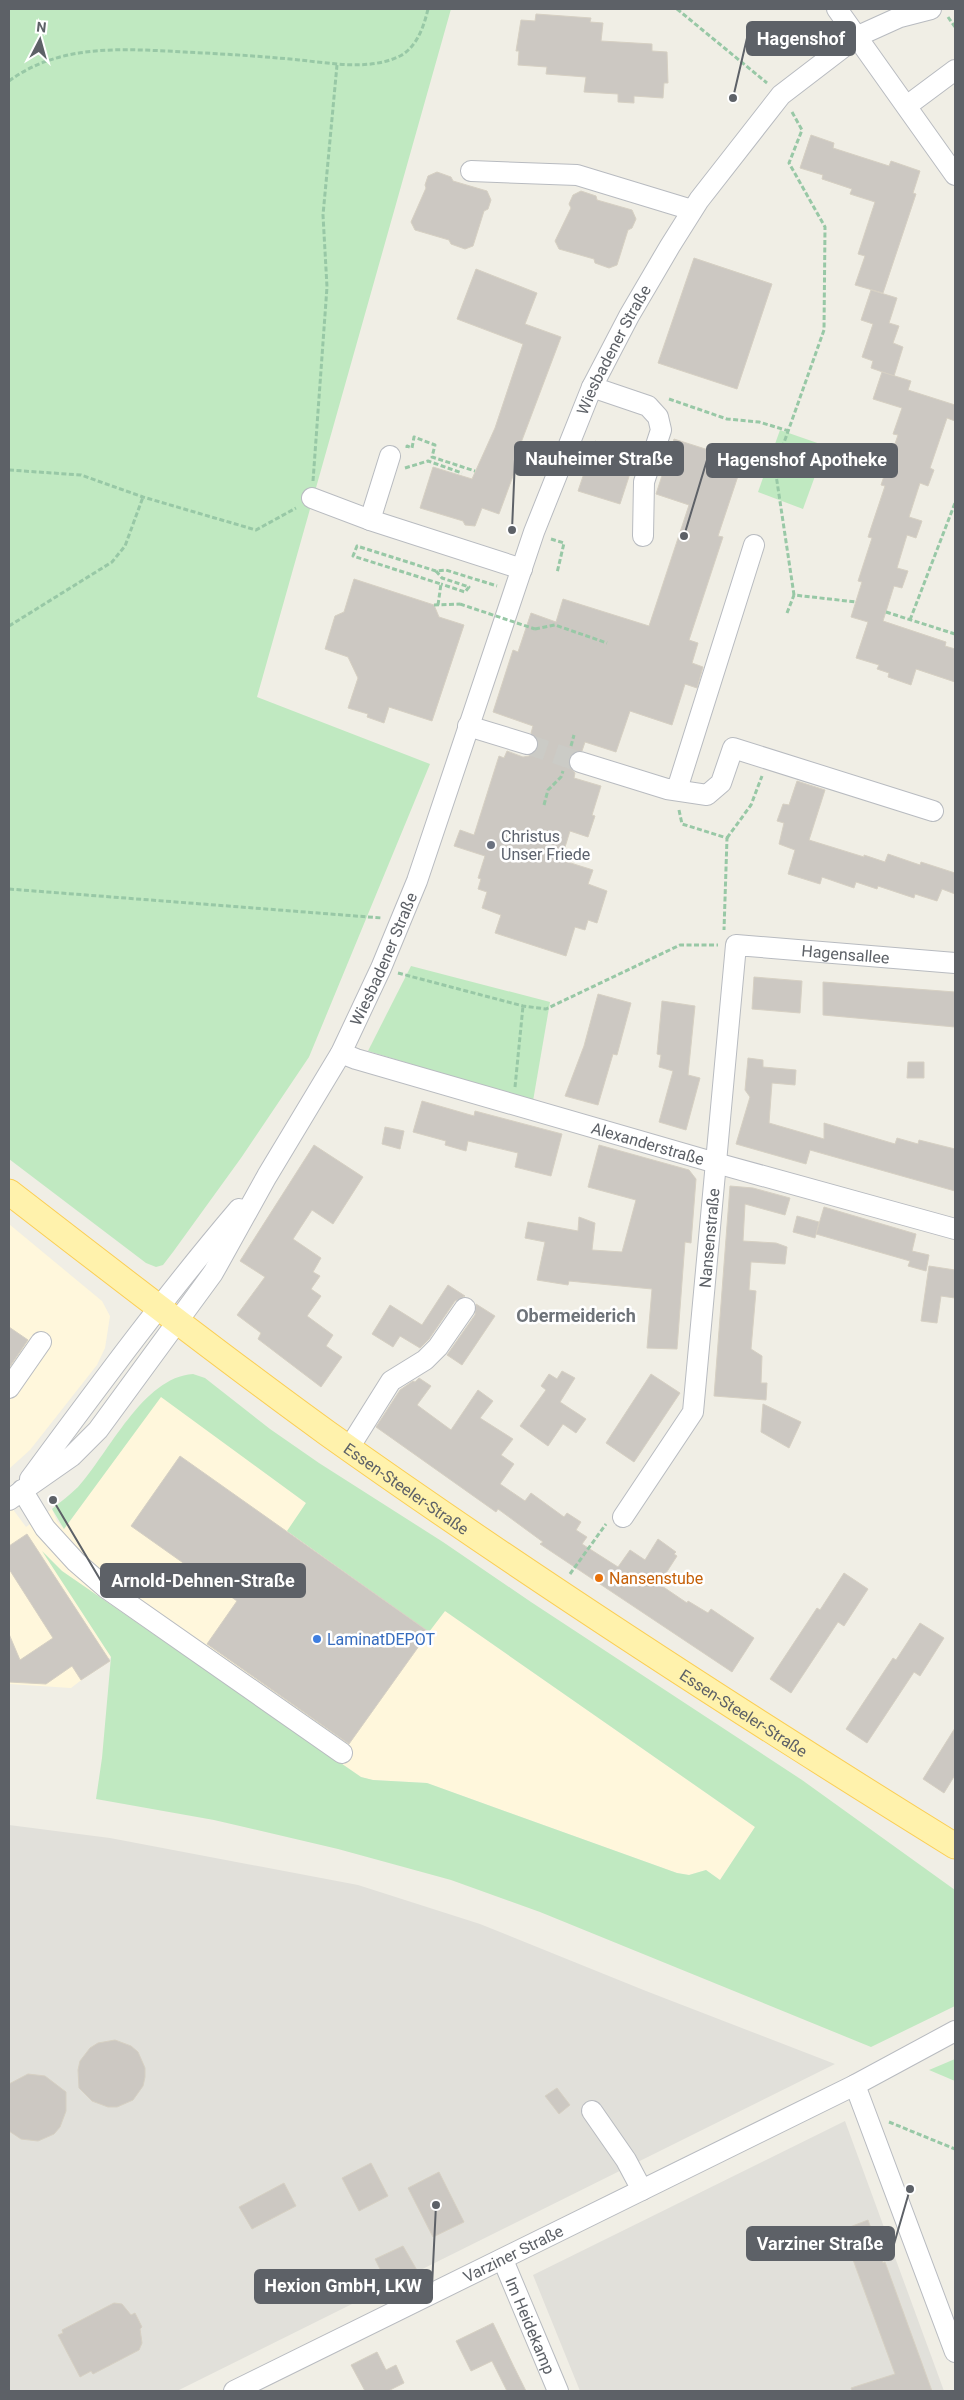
<svg xmlns="http://www.w3.org/2000/svg" width="964" height="2400" viewBox="0 0 964 2400" font-family="Roboto,sans-serif">
  <style>
    .commercial { fill: #fff7dc }
    .industrial { fill: #e1e0da }
    .green { fill: #c0e9c1 }
    .building { fill: #ccc8c2; stroke: #d6d0c3 }
    .lines { fill: none; stroke-linecap: round; stroke-linejoin: round }
    .minor-tunnel { stroke: #cbcbc6; stroke-width: 20; stroke-dasharray: 20 10; stroke-linecap: butt }
    .minor-casing { stroke: #b8bbc0; stroke-width: 22 }
    .major-casing { stroke: #fbce54; stroke-width: 27 }
    .path { stroke: #98c8a6; stroke-width: 3; stroke-dasharray: 5 2.5; stroke-linecap: butt }
    .minor { stroke: #fff; stroke-width: 20 }
    .major { stroke: #fff2ac; stroke-width: 25 }
    .path-bridge { stroke: #98c8a6; stroke-width: 3; stroke-dasharray: 5 2.5; stroke-linecap: butt }
    .worship-dot { fill: #6b7280; stroke: #fff; stroke-width: 2 }
    .food-dot { fill: #e8710a; stroke: #fff; stroke-width: 2 }
    .shop-dot { fill: #3f7fe0; stroke: #fff; stroke-width: 2 }
    .labels { text-anchor: middle; dominant-baseline: central; stroke-width: 5; stroke-linejoin: round; paint-order: stroke }
    .street-label { font-size: 16px; fill: #5d6167; stroke: #fff }
    .worship-label { font-size: 16px; fill: #5b616d; stroke: #fff; text-anchor: start }
    .food-label { font-size: 16px; fill: #c56008; stroke: #fff; text-anchor: start }
    .shop-label { font-size: 16px; fill: #366cbe; stroke: #fff; text-anchor: start }
    .neighbourhood-label { font-size: 18px; font-weight: bold; fill: #6e7379; stroke: #fff }
    .leader { fill: none; stroke: #5d6167; stroke-width: 2 }
    .callout-dot { fill: #5d6167; stroke: #fff; stroke-width: 2 }
    .callout { fill: #5d6167; stroke: #5d6167; stroke-width: 2 }
    .callout-label { font-size: 18px; text-anchor: middle; font-weight: bold; fill: #fff }
  </style>
  <rect width="100%" height="100%" fill="#f0eee5"/>
  <!-- commercial -->
  <g class="commercial">
    <path d="M9 1224 102 1301 110 1316 105 1348 97 1365 30 1450 9 1469Z"/>
    <path d="M161 1396 306 1503 288 1532 428 1632 445 1611 755 1827 720 1880 706 1870 689 1875 677 1873 427 1783 373 1780 361 1777 62 1571 44 1553 111 1657 71 1688 9 1684V1504L26 1527 52 1509 57 1521 64 1529Z"/>
  </g>
  <!-- industrial -->
  <g class="industrial">
    <path d="M9 1825 110 1838 358 1885 480 1924 646 1991 835 2064 177 2391H9Z"/>
    <path d="M845 2121 944 2391H580L533 2275Z"/>
  </g>
  <!-- green -->
  <g class="green">
    <path d="M9 9H451L257 697 430 764 309 1057 241 1158 173 1252 163 1265 156 1267 146 1263 9 1159Z"/>
    <path d="M780 430 826 446 803 509 758 492Z"/>
    <path d="M411 966 550 1002 533 1101 368 1051Z"/>
    <path d="M193 1374 205 1378 270 1429 319 1463 443 1542 531 1602 802 1780 955 1890V2006L871 2047 540 1912 451 1880 338 1849 214 1820 96 1799 102 1758 111 1657 42 1551 62 1571 361 1777 373 1780 427 1783 677 1873 689 1875 706 1870 720 1880 755 1827 445 1611 429 1632 287 1531 306 1503 161 1397 64 1529 52 1509C60 1502 70 1495 78 1487 109 1453 143 1377 193 1374Z"/>
    <path d="M955 2059V2081L929 2070Z"/>
  </g>
  <!-- building -->
  <g class="building">
    <path d="M536 14 591 18 590 22 603 23 601 41 652 44V51L667 52 668 83H664L663 98 634 96V103L618 102V94L584 92 586 77 546 74 547 67 518 65 519 51H516L521 20 535 21Z"/>
    <path d="M811 135 834 143 833 148 889 166 891 161 920 171 913 193 916 194 883 293 855 285 865 256 858 254 875 202 850 194 852 189 822 179 823 175 800 168Z"/>
    <path d="M437 172 451 177 453 181 487 191 491 200 488 209 484 211 473 246 465 249 451 244 449 240 415 230 411 222 426 188 425 185 428 176Z"/>
    <path d="M581 191 596 196 597 200 632 210 636 219 632 228 628 230 617 265 609 268 595 263 594 259 559 249 555 241 571 208 569 204 573 195Z"/>
    <path d="M694 258 772 284 737 389 658 363Z"/>
    <path d="M476 269 537 293 525 324 561 337 516 456 520 457 499 514 482 508 475 526 465 525 463 521 420 508 433 467 472 479 495 428 523 344 457 319Z"/>
    <path d="M871 290 897 298 889 323 899 326 893 343 903 347 894 376 871 368 873 361 862 357 873 324 861 320Z"/>
    <path d="M882 372 911 381 908 390 955 405V421L947 418 930 468 934 470 928 486 920 483 909 517 922 521 916 538 907 535 897 568 908 571 902 588 894 586 883 621 946 642 945 646 955 649V682L916 669 911 685 888 677 889 673 877 669 879 665 856 658 868 622 851 617 862 582 858 581 872 538 868 537 885 486 881 485 898 435 893 434 902 408 873 399Z"/>
    <path d="M674 439 743 461 718 536 723 537 689 640 698 643 692 663 703 667 697 688 685 684 672 725 630 711 616 752 585 742 582 751 572 753 569 758V765L575 773 574 778 601 786 592 815 595 816 588 837 570 831 561 860 593 870 588 884 607 891 597 923 588 920 585 930 575 927 566 956 495 933 501 915 482 908 487 892 478 889 481 879 478 878 485 856 454 846 460 830 474 835 499 756 504 758 507 751 523 757 529 756 538 748V741L531 733 533 726 493 712 513 650 518 652 531 613 556 622 563 599 649 626 689 505 656 494Z"/>
    <path d="M595 441 636 455 620 504 578 491Z"/>
    <path d="M354 579 434 605 439 617 464 625 432 721 389 707 384 723 367 717 368 714 348 708 358 678 348 657 325 649 335 616 344 612Z"/>
    <path d="M797 781 825 790 809 840 864 857V855L885 862 888 854 920 865 921 862 955 873V894L942 889 937 901 915 894 914 898 878 886 877 889 856 882 854 888 822 877 820 884 788 874 795 850 779 844 784 823 777 821 783 804 789 805Z"/>
    <path d="M754 977 802 981 800 1013 752 1009Z"/>
    <path d="M823 982 955 992V1027L823 1015Z"/>
    <path d="M598 994 631 1003 617 1055 613 1054 598 1105 565 1096 584 1046Z"/>
    <path d="M662 1001 695 1006 688 1075 700 1078 686 1130 659 1122 673 1071 659 1067 661 1055 657 1054Z"/>
    <path d="M748 1058 763 1060V1067L796 1070 795 1085 772 1083 769 1123 824 1139V1123L895 1144 897 1138 918 1144 919 1140 955 1149V1191L810 1150 806 1164 736 1144 750 1097 745 1090Z"/>
    <path d="M908 1062H924V1078H907Z"/>
    <path d="M422 1101 474 1116 475 1111 562 1134 551 1176 515 1167 518 1153 468 1141 466 1151 445 1145 446 1141 413 1132Z"/>
    <path d="M385 1127 404 1131 400 1149 382 1144Z"/>
    <path d="M314 1145 363 1177 333 1224 312 1210 293 1239 321 1258 313 1272 320 1276 311 1289 321 1296 307 1316 333 1335 326 1346 342 1357 321 1387 258 1339 261 1333 237 1315 265 1277 240 1261Z"/>
    <path d="M599 1145 689 1170 696 1179 691 1243 685 1242 677 1349 647 1348 652 1289 569 1281 568 1285 537 1280 545 1242 525 1238 528 1222 578 1231 579 1217 595 1223 592 1250 622 1252 636 1200 588 1187Z"/>
    <path d="M730 1186 753 1188 790 1198 785 1215 745 1204 743 1241 776 1243 787 1247 785 1264 751 1262 749 1290 756 1291 751 1349 762 1356 761 1383H767L766 1400 714 1396Z"/>
    <path d="M824 1207 916 1234 912 1251 929 1255 926 1271 908 1266 910 1261 816 1234Z"/>
    <path d="M797 1216 819 1222 815 1238 793 1232Z"/>
    <path d="M929 1266 955 1270V1298L941 1296 937 1323 921 1321Z"/>
    <path d="M448 1285 465 1296 455 1301 429 1339 420 1348 400 1336 393 1347 372 1334 390 1305 422 1325Z"/>
    <path d="M476 1304 495 1316 462 1365 447 1355 475 1315Z"/>
    <path d="M9 1327 28 1340 9 1368Z"/>
    <path d="M562 1371 575 1378 560 1402 586 1419 576 1433 563 1424 548 1446 520 1426 546 1390 541 1386 549 1374 557 1379Z"/>
    <path d="M651 1374 680 1393 634 1462 606 1443Z"/>
    <path d="M419 1378 431 1386 417 1405 451 1430 478 1390 493 1401 480 1418 513 1439 501 1455 514 1464 500 1484 525 1501 531 1493 564 1517 567 1513 581 1522 576 1530 587 1537 582 1544 618 1567 630 1550 645 1560 658 1539 676 1552 674 1554 677 1556 659 1584 687 1603 688 1601 708 1613 711 1609 754 1638 732 1672 540 1544 543 1542 498 1509 496 1512 376 1427 400 1390 413 1381 415 1382Z"/>
    <path d="M763 1404 801 1422 789 1448 761 1432Z"/>
    <path d="M180 1456 429 1632 349 1744 207 1644 237 1601 131 1526Z"/>
    <path d="M27 1534 110 1661 81 1680 72 1666 46 1684 9 1682V1634L20 1660 53 1638 9 1569V1546Z"/>
    <path d="M844 1573 868 1589 844 1626 838 1622 791 1693 770 1679 817 1608 820 1610Z"/>
    <path d="M920 1623 944 1638 920 1676 914 1672 867 1743 846 1729 893 1658 896 1660Z"/>
    <path d="M955 1728V1775L944 1793 923 1779Z"/>
    <path d="M115 2040 131 2046 138 2052 145 2068V2077L143 2086 133 2100 117 2107H108L92 2101 79 2088 78 2070 80 2061 90 2048 98 2043Z"/>
    <path d="M28 2074 45 2076 66 2092V2111L60 2127 54 2134 38 2141 21 2139 9 2131V2084Z"/>
    <path d="M557 2088 570 2105 559 2114 545 2096Z"/>
    <path d="M371 2163 388 2196 359 2211 342 2178Z"/>
    <path d="M439 2172 464 2222 433 2237 408 2188Z"/>
    <path d="M284 2183 296 2206 252 2229 239 2207Z"/>
    <path d="M868 2220 883 2263 885 2262 932 2391H852L851 2388 895 2374 852 2257 847 2259 837 2232Z"/>
    <path d="M403 2246 418 2272 389 2287 375 2259Z"/>
    <path d="M114 2303 122 2304 131 2315 135 2313 142 2327 140 2329 142 2343 139 2350 93 2374 91 2371 80 2377 58 2335 63 2333 62 2330Z"/>
    <path d="M493 2323 514 2367 526 2391H507L492 2361 471 2371 456 2341Z"/>
    <path d="M377 2352 386 2370 396 2365 404 2383 388 2391H365L351 2365Z"/>
  </g>
  <g class="lines">
    <!-- minor-tunnel -->
    <path class="minor-tunnel" d="M527 744 580 762"/>
    <!-- minor casing -->
    <g class="minor-casing">
      <g id="minor">
        <path d="M837 9 955 175"/>
        <path d="M908 105 955 70"/>
        <path d="M471 171 577 175 692 210"/>
        <path d="M592 387 648 406 658 417 661 430 644 482 643 536"/>
        <path d="M312 498 370 520 522 569"/>
        <path d="M370 520 390 456"/>
        <path d="M468 726 527 744"/>
        <path d="M580 762 667 789 707 795 721 783 733 748 933 811"/>
        <path d="M675 789 679 783 754 545"/>
        <path id="s1" d="M341 1053 356 1059 716 1163 955 1229"/>
        <path d="M9 1388 41 1342"/>
        <path d="M349 1448 391 1381 425 1360 438 1347 465 1308"/>
        <path d="M30 1479C98 1387 165 1296 239 1209"/>
        <path d="M22 1490 45 1528 76 1562 106 1588 342 1753"/>
        <path id="s2" d="M9 1500 72 1456 98 1430 213 1273 267 1176 341 1053 381 968 417 881 534 532 592 387 629 316 670 246 699 200 781 95 858 36 900 17 931 9"/>
        <path id="s3" d="M623 1517 693 1412 736 945 955 963"/>
        <path d="M855 2085 955 2352"/>
        <path d="M592 2111 626 2160 642 2190"/>
        <path id="s4" d="M503 2260 558 2391"/>
        <path id="s5" d="M234 2391 855 2085 955 2031"/>
      </g>
    </g>
    <!-- major casing -->
    <g class="major-casing">
      <g id="major">
        <path id="s6" d="M9 1192C114 1273 219 1355 327 1433 531 1578 742 1714 955 1846"/>
      </g>
    </g>
    <!-- path -->
    <g class="path">
      <path d="M677 9 767 83"/>
      <path d="M948 17 955 27"/>
      <path d="M9 81C61 43 124 49 185 52 223 54 261 56 299 60 331 63 369 71 400 56 417 47 424 26 428 9"/>
      <path d="M792 112 802 130 789 163 825 227 824 330 775 468 794 595"/>
      <path d="M669 399 727 419 759 422 789 431"/>
      <path d="M407 448V446L412 448 414 437 435 445 432 457 475 471"/>
      <path d="M405 468 428 461 462 473"/>
      <path d="M9 470 81 475 143 497 256 530 296 508"/>
      <path d="M313 481 327 287 323 215 337 65"/>
      <path d="M551 539 564 543 557 573"/>
      <path d="M436 571 442 578 469 587 465 592 441 584"/>
      <path d="M434 605 460 604"/>
      <path d="M438 605 441 584 353 556 357 546 436 571 446 570 497 586"/>
      <path d="M886 612 955 634"/>
      <path d="M787 613 794 595 856 602"/>
      <path d="M910 620 955 503"/>
      <path d="M9 626 112 562 125 546 143 497"/>
      <path d="M535 629 555 625 607 643"/>
      <path d="M571 746 574 735"/>
      <path d="M544 805 548 790 561 777 563 771"/>
      <path d="M679 810 682 824 727 838 724 930"/>
      <path d="M727 838 751 805 762 776"/>
      <path d="M9 889 382 918"/>
      <path d="M398 973 523 1006 546 1009 680 945H718"/>
      <path d="M515 1087 523 1006"/>
      <path d="M570 1574 606 1524"/>
      <path d="M889 2122 955 2149"/>
    </g>
    <!-- minor -->
    <use href="#minor" class="minor"/>
    <!-- major -->
    <use href="#major" class="major"/>
    <!-- path-bridge -->
    <path class="path-bridge" d="M460 604 535 629"/>
  </g>
  <!-- markers -->
  <circle class="worship-dot" cx="491" cy="845" r="5"/>
  <circle class="food-dot" cx="599" cy="1578" r="5"/>
  <circle class="shop-dot" cx="317" cy="1639" r="5"/>
  <g class="labels">
    <!-- street labels -->
    <g class="street-label">
      <text stroke="none"><textPath href="#s2" startOffset="1318">Wiesbadener Straße</textPath></text>
      <text stroke="none"><textPath href="#s3" startOffset="705">Hagensallee</textPath></text>
      <text stroke="none"><textPath href="#s2" startOffset="666">Wiesbadener Straße</textPath></text>
      <text stroke="none"><textPath href="#s1" startOffset="320">Alexanderstraße</textPath></text>
      <text stroke="none"><textPath href="#s3" startOffset="301">Nansenstraße</textPath></text>
      <text stroke="none"><textPath href="#s6" startOffset="496">Essen-Steeler-Straße</textPath></text>
      <text stroke="none"><textPath href="#s6" startOffset="901">Essen-Steeler-Straße</textPath></text>
      <text stroke="none"><textPath href="#s5" startOffset="311">Varziner Straße</textPath></text>
      <text stroke="none"><textPath href="#s4" startOffset="71">Im Heidekamp</textPath></text>
    </g>
    <!-- worship labels -->
    <g class="worship-label">
      <text x="501" y="836">Christus<tspan x="501" dy="18">Unser Friede</tspan></text>
    </g>
    <!-- food labels -->
    <g class="food-label">
      <text x="609" y="1578">Nansenstube</text>
    </g>
    <!-- shop labels -->
    <g class="shop-label">
      <text x="327" y="1639">LaminatDEPOT</text>
    </g>
    <!-- neighbourhood labels -->
    <g class="neighbourhood-label">
      <text x="576" y="1315">Obermeiderich</text>
    </g>
  </g>
  <!-- callouts -->
  <path class="leader" d="M733 98L747 38M512 530L515 459M684 536L707 460M53 1500L101 1581M910 2189L894 2244M436 2205L432 2286"/>
  <g class="callout-dot">
    <circle cx="733" cy="98" r="5"/>
    <circle cx="512" cy="530" r="5"/>
    <circle cx="684" cy="536" r="5"/>
    <circle cx="53" cy="1500" r="5"/>
    <circle cx="910" cy="2189" r="5"/>
    <circle cx="436" cy="2205" r="5"/>
  </g>
  <g class="callout">
    <rect x="747" y="22" width="108" height="33" rx="5"/>
    <rect x="515" y="442" width="168" height="33" rx="5"/>
    <rect x="707" y="444" width="190" height="33" rx="5"/>
    <rect x="101" y="1564" width="204" height="33" rx="5"/>
    <rect x="747" y="2227" width="147" height="33" rx="5"/>
    <rect x="255" y="2270" width="177" height="33" rx="5"/>
  </g>
  <g class="callout-label">
    <text x="801" y="45">Hagenshof</text>
    <text x="599" y="465">Nauheimer Straße</text>
    <text x="802" y="466">Hagenshof Apotheke</text>
    <text x="203" y="1587">Arnold-Dehnen-Straße</text>
    <text x="820" y="2250">Varziner Straße</text>
    <text x="343" y="2292">Hexion GmbH, LKW</text>
  </g>
  <!-- border -->
  <rect width="964" height="2400" fill="none" stroke="#5d6167" stroke-width="20"/>
  <!-- north arrow -->
  <g transform="translate(40 40) rotate(6)" stroke="#ffffff" stroke-width="4" paint-order="stroke">
  <path d="M0-4L9 19L0 12L-9 19Z" fill="#5d6167"/>
  <text y="-8" font-size="14" font-weight="bold" text-anchor="middle" fill="#5d6167">N</text>
  </g>
</svg>
